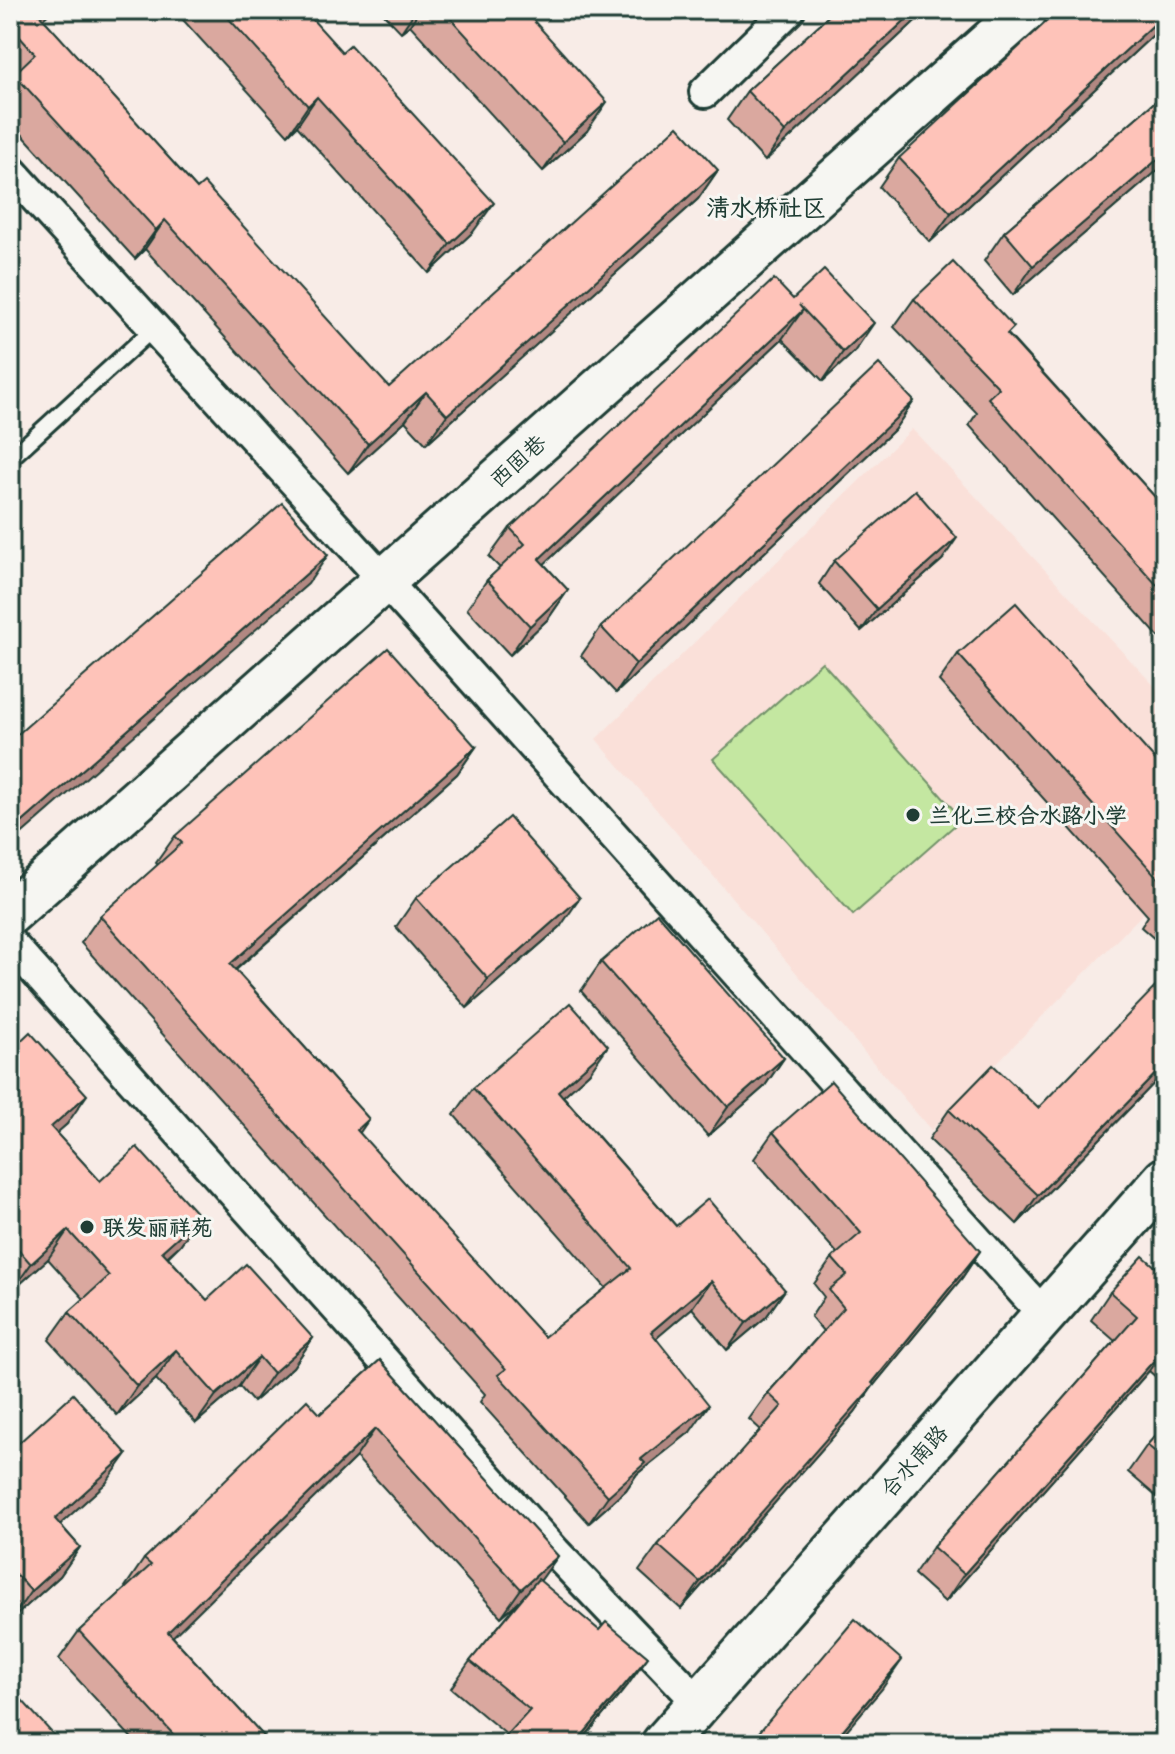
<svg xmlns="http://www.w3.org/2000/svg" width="1175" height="1754" viewBox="0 0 1175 1754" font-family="'Shantell Sans','LXGW WenKai TC',sans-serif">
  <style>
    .built { fill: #fae0d9 }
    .green { fill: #c4e7a1; stroke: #72926a; stroke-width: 2 }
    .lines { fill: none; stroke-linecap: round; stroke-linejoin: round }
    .lane-casing { stroke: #1f3d34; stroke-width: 20 }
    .street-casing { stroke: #1f3d34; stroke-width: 36 }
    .secondary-casing { stroke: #1f3d34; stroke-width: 48 }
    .lane { stroke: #f6f6f2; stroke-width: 14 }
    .street { stroke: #f6f6f2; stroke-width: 30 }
    .secondary { stroke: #f6f6f2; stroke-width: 42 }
    .wall { fill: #daa89f; stroke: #1f3d34; stroke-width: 2 }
    .shaded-wall { fill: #b28882; stroke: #1f3d34; stroke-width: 2 }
    .building { fill: #fec3b9; stroke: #1f3d34; stroke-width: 2 }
    .poi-dot { fill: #1f3d34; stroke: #f6f6f2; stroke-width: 3 }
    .labels { text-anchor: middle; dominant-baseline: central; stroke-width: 6; stroke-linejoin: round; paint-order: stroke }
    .street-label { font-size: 22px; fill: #1f3d34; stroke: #f6f6f2 }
    .poi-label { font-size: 22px; font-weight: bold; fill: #1f3d34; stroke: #f6f6f2; text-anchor: start }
    .neighbourhood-label { font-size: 24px; font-weight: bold; fill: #1f3d34; stroke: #f6f6f2 }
  </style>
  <rect width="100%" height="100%" fill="#f8ece7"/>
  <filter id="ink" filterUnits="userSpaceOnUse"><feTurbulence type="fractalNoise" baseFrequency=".0125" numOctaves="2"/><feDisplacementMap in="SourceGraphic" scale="16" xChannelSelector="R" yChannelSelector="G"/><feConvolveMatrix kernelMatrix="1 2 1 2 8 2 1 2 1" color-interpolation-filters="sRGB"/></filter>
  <g filter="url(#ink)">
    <!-- built -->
    <path class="built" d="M912 429 1165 697V891L931 1130 596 739Z"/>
    <!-- green -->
    <path class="green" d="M822 662 962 819 853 915 713 759Z"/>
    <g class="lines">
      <!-- lane casing -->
      <g class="lane-casing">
        <path id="lane" d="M10 459 154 328"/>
      </g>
      <!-- street casing -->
      <g class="street-casing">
        <g id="street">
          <path d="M705 92 789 10"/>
          <path d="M10 170 384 580 1044 1315"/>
          <path d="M10 943 555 1552 699 1703"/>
        </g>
      </g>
      <!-- secondary casing -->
      <g class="secondary-casing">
        <g id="secondary">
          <path d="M10 913 1026 10"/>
          <path d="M663 1744 1165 1179"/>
        </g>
      </g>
      <!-- lane -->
      <use href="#lane" class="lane"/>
      <!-- street -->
      <use href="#street" class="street"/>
      <!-- secondary -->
      <use href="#secondary" class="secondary"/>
    </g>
    <!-- wall -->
    <g class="wall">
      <path d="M10 10 43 19 197 189 389 387 718 170 698 199 426 444 405 421 348 473 145 249 135 259 10 121Z"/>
      <path d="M174 10H304L473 232 429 273 297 126 288 135Z"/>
      <path d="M380 10H524L587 131 543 171 410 25 401 32Z"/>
      <path d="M835 10H927L765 161 727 120 747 91Z"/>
      <path d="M1165 10V24L930 242 879 187 899 158Z"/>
      <path d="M1165 93V164L1013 295 984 261 1004 232Z"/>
      <path d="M793 299 854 352 823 381 782 339 544 564 568 590 548 619 510 655 467 609 487 580 500 568 489 557 510 528Z"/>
      <path d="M914 299 1009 335 1165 508V644L969 425 977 413 894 327Z"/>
      <path d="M1165 381V394L1160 388Z"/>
      <path d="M914 401 894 430 616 693 581 656 601 627Z"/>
      <path d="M942 560 861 631 819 584 834 561Z"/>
      <path d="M958 654 1165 771V948L1141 927 1148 916 939 681Z"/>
      <path d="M476 747 457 774 236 970 369 1119 359 1133 544 1337 606 1288 454 1115 473 1088 589 1073 563 1096 676 1226 785 1290 766 1317 727 1350 692 1308 656 1338 690 1432 637 1474 626 1490 589 1523 480 1402 485 1394 81 943 100 916 158 865 156 863 175 836Z"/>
      <path d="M416 898 560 927 467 1008 396 927Z"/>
      <path d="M601 962 784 1058 764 1087 708 1136 581 991Z"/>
      <path d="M10 1051 67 1124 56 1133 100 1181 200 1217 180 1245 168 1257 207 1300 313 1338 293 1367 253 1402 239 1386 196 1423 156 1379 117 1415 49 1340 69 1312 84 1299 48 1259 11 1292 10 1291Z"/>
      <path d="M1165 1072 1017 1224 929 1139 949 1110 1038 1108Z"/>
      <path d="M773 1132 980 1251 962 1278 873 1386 855 1412 681 1609 639 1571 658 1545 761 1430 749 1419 768 1393 823 1331 811 1317 824 1297 814 1284 832 1258 837 1253 754 1159Z"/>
      <path d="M1165 1275V1385L1149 1371 945 1602 914 1574 933 1547 1115 1341 1091 1320 1110 1292Z"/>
      <path d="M380 1360 558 1556 540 1581 628 1685 579 1744H499L507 1735 451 1688 470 1661 520 1600 501 1617 356 1457 172 1636 271 1744H137L59 1659 79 1631 126 1588 125 1587 144 1559 320 1414Z"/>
      <path d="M1165 1425V1504L1128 1472 1147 1445Z"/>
      <path d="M10 1451 106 1483 60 1524 80 1547 60 1576 11 1620Z"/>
    </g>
    <!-- shaded-wall -->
    <g class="shaded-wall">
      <path d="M41 10H53L21 39 38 13Z"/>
      <path d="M416 10H420L410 25 401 32Z"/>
      <path d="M916 10H927L765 161 785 132Z"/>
      <path d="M1165 14V24L930 242 951 213Z"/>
      <path d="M317 97 297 126 288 135 308 106Z"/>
      <path d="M607 102 587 131 543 171 563 142Z"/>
      <path d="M1165 153V164L1013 295 1033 266Z"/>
      <path d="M718 170 698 199 426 444 447 415Z"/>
      <path d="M494 203 473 232 429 273 450 244Z"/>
      <path d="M165 220 145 249 135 259 156 230Z"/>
      <path d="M803 310 782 339 519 588 539 559Z"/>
      <path d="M874 323 854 352 823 381 843 352Z"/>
      <path d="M426 392 405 421 348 473 368 444Z"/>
      <path d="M914 401 894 430 616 693 636 664Z"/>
      <path d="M957 538 942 560 861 631 877 609Z"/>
      <path d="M328 555 308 584 10 844V833Z"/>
      <path d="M568 590 548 619 510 655 530 626Z"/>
      <path d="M476 747 457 774 211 991 230 964Z"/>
      <path d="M580 898 560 927 467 1008 488 979Z"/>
      <path d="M608 1046 589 1073 539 1118 558 1091Z"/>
      <path d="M784 1058 764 1087 708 1136 728 1107Z"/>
      <path d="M1165 1064V1072L1017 1224 1038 1195Z"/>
      <path d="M87 1095 67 1124 31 1156 51 1127Z"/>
      <path d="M369 1119 351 1146 357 1130Z"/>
      <path d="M200 1217 180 1245 142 1279 162 1251Z"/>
      <path d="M68 1230 48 1259 11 1292 31 1264Z"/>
      <path d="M980 1251 962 1278 873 1386 855 1412 681 1609 700 1582 872 1383Z"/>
      <path d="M711 1281 692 1308 632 1359 651 1332Z"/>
      <path d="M785 1290 766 1317 727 1350 746 1323Z"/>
      <path d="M313 1338 293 1367 253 1402 273 1373Z"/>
      <path d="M1165 1348 1149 1371 945 1602 964 1574Z"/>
      <path d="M176 1350 156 1379 117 1415 137 1386Z"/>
      <path d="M259 1357 239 1386 196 1423 216 1395Z"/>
      <path d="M709 1405 690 1432 637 1474 626 1490 589 1523 608 1496 641 1459Z"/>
      <path d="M375 1429 356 1457 149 1660 168 1632Z"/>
      <path d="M127 1454 106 1483 35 1547 55 1519Z"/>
      <path d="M80 1547 60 1576 11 1620 31 1591Z"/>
      <path d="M558 1556 538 1584 501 1617 521 1589Z"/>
      <path d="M648 1657 628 1685 579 1744H575Z"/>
      <path d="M902 1660 882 1689 835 1744H831Z"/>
    </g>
    <!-- building -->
    <g class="building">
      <path d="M10 10H41L38 13 197 189 204 183 389 387 678 126 718 170 447 415 426 392 368 444 165 220 156 230 14 74 35 54 10 26Z"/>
      <path d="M221 10H304L342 52 350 45 494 203 450 244 317 97 308 106Z"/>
      <path d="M443 10H524L607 102 563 142Z"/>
      <path d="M835 10H916L785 132 747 91Z"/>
      <path d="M1059 10H1165V14L951 213 899 158Z"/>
      <path d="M1165 93V153L1033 266 1004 232Z"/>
      <path d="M953 262 1014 327 1007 334 1165 508V594L988 398 999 388 914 299Z"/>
      <path d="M824 270 874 323 843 352 799 305 803 310 539 559 568 590 530 626 487 580 525 544 510 528 774 279 793 299Z"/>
      <path d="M879 364 914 401 636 664 601 627Z"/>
      <path d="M915 490 957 538 877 609 834 561Z"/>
      <path d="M282 503 328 555 10 833V741Z"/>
      <path d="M1016 603 1165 771V886L958 654Z"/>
      <path d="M388 648 476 747 230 964 369 1119 357 1130 544 1337 631 1268 473 1088 570 1003 608 1046 558 1091 676 1226 708 1199 785 1290 746 1323 711 1281 651 1332 709 1405 641 1459 645 1463 608 1496 498 1375 506 1369 100 916 182 843 175 836Z"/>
      <path d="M509 817 580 898 488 979 416 898Z"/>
      <path d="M1165 893V904L1160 899Z"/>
      <path d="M657 913 784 1058 728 1107 601 962Z"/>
      <path d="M1160 982 1165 986V1064L1038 1195 949 1110 993 1065 1038 1108Z"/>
      <path d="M30 1032 87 1095 51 1127 100 1181 137 1147 200 1217 162 1251 207 1300 246 1264 313 1338 273 1373 259 1357 216 1395 176 1350 137 1386 69 1312 109 1276 68 1230 31 1264 10 1240V1051Z"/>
      <path d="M831 1081 980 1251 872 1383 874 1385 700 1582 658 1545 782 1406 768 1393 844 1308 829 1290 847 1275 832 1258 861 1233 773 1132Z"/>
      <path d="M1143 1256 1165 1275V1348L964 1574 933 1547 1137 1316 1110 1292Z"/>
      <path d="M380 1360 558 1556 521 1589 375 1429 168 1632 271 1744H182L79 1631 151 1565 144 1559 307 1400 320 1414Z"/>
      <path d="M73 1394 127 1454 55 1519 80 1547 31 1591 10 1568V1451Z"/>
      <path d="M1165 1425V1460L1147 1445Z"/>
      <path d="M538 1579 599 1630 606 1622 648 1657 575 1744H499L530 1710 470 1661Z"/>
      <path d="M855 1619 902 1660 831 1744H749Z"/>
      <path d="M10 1687 62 1744H10Z"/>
    </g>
  </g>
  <!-- markers -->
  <g class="poi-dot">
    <circle cx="913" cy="815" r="8"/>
    <circle cx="87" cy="1227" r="8"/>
  </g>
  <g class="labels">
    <!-- street labels -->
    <g class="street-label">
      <text transform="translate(518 461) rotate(-42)">西固巷</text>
      <text transform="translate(914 1461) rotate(-48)">合水南路</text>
    </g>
    <!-- poi labels -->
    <g class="poi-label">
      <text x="929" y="815">兰化三校合水路小学</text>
      <text x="103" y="1227">联发丽祥苑</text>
    </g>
    <!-- neighbourhood labels -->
    <g class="neighbourhood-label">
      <text x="766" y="208">清水桥社区</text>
    </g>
  </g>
  <!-- margin -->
  <rect width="1175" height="1754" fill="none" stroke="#f6f6f2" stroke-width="40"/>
  <rect x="20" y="20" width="1135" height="1714" fill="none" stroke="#1f3d34" stroke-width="3" filter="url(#ink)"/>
</svg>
